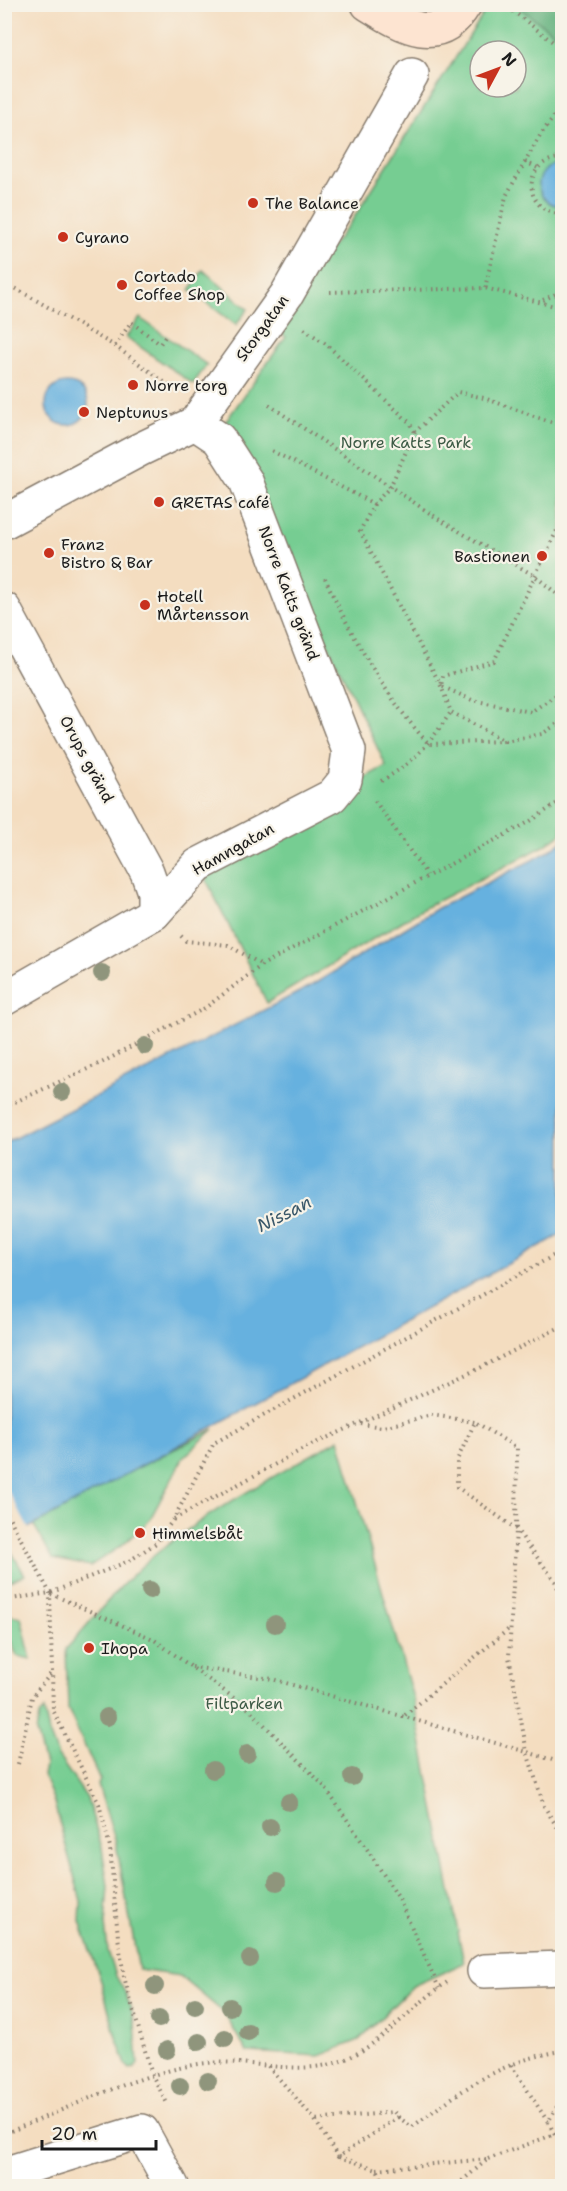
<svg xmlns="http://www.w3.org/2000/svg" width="567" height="2191" viewBox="0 0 567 2191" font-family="'Shantell Sans',sans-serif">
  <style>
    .green { fill: #76cd92; stroke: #497457; stroke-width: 1.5; fill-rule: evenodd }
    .forest { fill: #60b07c; stroke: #3e664c; stroke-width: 1.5 }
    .water { fill: #66b1df; stroke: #41667e; stroke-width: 1.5 }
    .pier { fill: #f4ddc0 }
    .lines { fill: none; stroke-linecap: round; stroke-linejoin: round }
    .street-casing { stroke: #887c6e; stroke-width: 36 }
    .secondary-casing { stroke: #887c6e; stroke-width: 36 }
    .path { stroke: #887c6e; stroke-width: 4; stroke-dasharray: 1.5 4.5; stroke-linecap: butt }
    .street { stroke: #fff; stroke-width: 33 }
    .secondary { stroke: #fde4d1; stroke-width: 33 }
    .tree { fill: #8f957c }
    .poi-dot { fill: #c8321e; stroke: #f7f3e8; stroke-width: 2 }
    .labels { text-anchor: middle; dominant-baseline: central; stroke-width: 4.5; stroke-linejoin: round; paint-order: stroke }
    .poi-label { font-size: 16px; fill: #1c1c1c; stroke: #f7f3e8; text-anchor: start }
    .street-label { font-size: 16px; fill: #1c1c1c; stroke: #f7f3e8 }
    .park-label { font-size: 16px; fill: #3c5a45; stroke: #f7f3e8 }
    .water-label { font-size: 18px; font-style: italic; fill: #3a586a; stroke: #f7f3e8 }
  </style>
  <rect width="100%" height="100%" fill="#f7f3e8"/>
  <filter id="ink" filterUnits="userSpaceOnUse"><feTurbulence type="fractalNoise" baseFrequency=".0167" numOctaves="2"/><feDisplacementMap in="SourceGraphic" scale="12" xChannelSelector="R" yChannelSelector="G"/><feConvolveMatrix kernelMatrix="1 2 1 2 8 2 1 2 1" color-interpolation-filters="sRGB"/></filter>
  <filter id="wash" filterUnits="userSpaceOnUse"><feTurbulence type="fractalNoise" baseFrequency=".008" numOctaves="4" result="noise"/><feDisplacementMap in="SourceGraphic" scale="24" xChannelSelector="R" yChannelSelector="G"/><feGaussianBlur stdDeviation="1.35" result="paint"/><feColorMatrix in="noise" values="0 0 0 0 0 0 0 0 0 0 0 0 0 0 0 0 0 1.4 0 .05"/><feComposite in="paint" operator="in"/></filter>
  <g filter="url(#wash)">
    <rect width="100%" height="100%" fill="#f4ddc0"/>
    <!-- green -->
    <g class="green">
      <path d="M489 5H562V833L544 846 426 907 267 1003 200 867 386 766 223 425 286 337 276 329 301 286 353 219ZM480 51H516V87H480Z"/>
      <path d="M203 270 248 309 236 325 190 290Z"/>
      <path d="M140 318 207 365 193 384 126 337Z"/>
      <path d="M214 1429 183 1458 149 1521 120 1547 90 1566 53 1559 34 1525 98 1488Z"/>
      <path d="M339 1439 413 1698 464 1963 413 1986 359 2040 319 2056 247 2052 224 2013 180 1976 139 1970 116 1843 98 1785 100 1780 68 1709 66 1649C95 1617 122 1581 157 1553 212 1508 278 1475 339 1439Z"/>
      <path d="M5 1541 25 1575 5 1583 4 1541Z"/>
      <path d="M4 1614 21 1617 31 1659 17 1656 5 1628Z"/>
      <path d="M44 1710 49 1733 58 1756 87 1798 102 1848 108 1886 105 1925 108 1951 116 1976 126 1994 135 2023 138 2063 134 2068 130 2069 126 2065 116 2037 101 1981 80 1922 81 1901 53 1799 43 1775 45 1765 36 1732 39 1716Z"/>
    </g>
    <!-- forest -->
    <path class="forest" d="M524 5H562V39L522 10Z"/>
    <!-- water -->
    <g class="water">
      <path d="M554 164H562V206C536 205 530 175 554 164Z"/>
      <circle cx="67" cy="404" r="21"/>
      <path d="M562 841V1234L5 1541V1143L309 987 438 908 546 853Z"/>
    </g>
    <!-- pier -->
    <path class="pier" d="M4 1484 30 1531 4 1544Z"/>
  </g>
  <g filter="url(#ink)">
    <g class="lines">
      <!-- street casing -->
      <g class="street-casing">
        <g id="street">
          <path d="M4 522 139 450 195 423 287 294 412 75"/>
          <path d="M4 609 147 872 154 892V913"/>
          <path d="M4 999 154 913 198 865 332 796 345 780 349 751 246 481 219 439 195 423"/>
          <path d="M484 1971 562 1968"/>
          <path d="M4 2174 142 2131 172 2186"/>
        </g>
      </g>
      <!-- secondary casing -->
      <g class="secondary-casing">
        <path id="secondary" d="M368 4C402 25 438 49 465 4"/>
      </g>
      <!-- path -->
      <g class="path">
        <path d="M513 11 562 49"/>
        <path d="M562 158C521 159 522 213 562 214"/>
        <path d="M525 162 538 168"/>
        <path d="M4 288H15L115 346 175 390"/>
        <path d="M485 288 506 196 541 134 562 106"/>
        <path d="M330 292 485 288 562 308"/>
        <path d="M543 300 562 291"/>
        <path d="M304 329 326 344 409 422 415 432"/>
        <path d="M115 346 131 322 160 344 166 335"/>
        <path d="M269 405 440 520 535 576 562 598"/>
        <path d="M272 451 374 504 390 487 415 432 458 392 484 398 562 426"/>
        <path d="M374 504 360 531 441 686 451 712 505 741 542 734 562 721"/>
        <path d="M562 520 494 661 443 676 441 686 472 700 531 712 562 691"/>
        <path d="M325 578C348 630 390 704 429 744L505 741"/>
        <path d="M381 781C416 761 428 745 451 712"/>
        <path d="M375 801 427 875"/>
        <path d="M181 936 186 941 228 945 262 965"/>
        <path d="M4 1107 103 1062 205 1008 262 965 529 822 562 800"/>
        <path d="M361 1424 383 1427 432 1415 475 1422"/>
        <path d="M4 1508 50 1593 53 1710 99 1804 110 1847 118 1937 124 1977 152 2075 167 2103"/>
        <path d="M174 1519 307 1447 478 1369 562 1326"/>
        <path d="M51 1594 153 1639 249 1709 324 1786 367 1849 398 1897 439 1988"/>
        <path d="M562 1599 555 1581 516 1529 457 1487V1460L475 1422 517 1448 516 1529 509 1657 527 1752 562 1763"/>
        <path d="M4 1600 50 1593 129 1561 156 1543 173 1520 214 1443 562 1251"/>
        <path d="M192 1667 272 1679 527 1752 544 1806 562 1835"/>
        <path d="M405 1715 510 1628"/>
        <path d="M18 1764 32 1697 52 1672"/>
        <path d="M511 2065 548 2122 562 2098"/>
        <path d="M268 2066 315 2120 338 2157 398 2117 394 2112 315 2120"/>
        <path d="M398 2117 412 2127C462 2090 499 2061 562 2051"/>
        <path d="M548 2122 555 2134 562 2128"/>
        <path d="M11 2131C72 2107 134 2075 199 2064 244 2057 291 2076 335 2063 380 2049 410 2006 449 1981"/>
        <path d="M339 2157 377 2169 385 2186"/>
        <path d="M488 2159 555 2134H562"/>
        <path d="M377 2169 488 2159 456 2186"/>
      </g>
      <!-- street -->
      <use href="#street" class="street"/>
      <!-- secondary -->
      <use href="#secondary" class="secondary"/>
    </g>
    <!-- trees -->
    <g class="tree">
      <circle cx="102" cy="973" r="9"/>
      <circle cx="145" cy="1046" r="9"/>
      <circle cx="62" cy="1092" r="9"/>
      <circle cx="150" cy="1590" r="9"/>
      <circle cx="275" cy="1624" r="9"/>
      <circle cx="107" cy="1717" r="9"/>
      <circle cx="247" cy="1754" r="9"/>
      <circle cx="213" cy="1770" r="9"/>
      <circle cx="352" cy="1777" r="9"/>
      <circle cx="289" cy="1802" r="9"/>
      <circle cx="270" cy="1827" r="9"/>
      <circle cx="277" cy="1882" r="9"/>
      <circle cx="250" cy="1959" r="9"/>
      <circle cx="155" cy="1986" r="9"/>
      <circle cx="195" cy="2006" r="9"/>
      <circle cx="230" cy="2007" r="9"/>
      <circle cx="159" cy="2019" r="9"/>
      <circle cx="248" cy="2032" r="9"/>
      <circle cx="225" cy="2038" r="9"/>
      <circle cx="199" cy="2042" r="9"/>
      <circle cx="167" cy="2050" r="9"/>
      <circle cx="208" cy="2081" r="9"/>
      <circle cx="180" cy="2086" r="9"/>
    </g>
  </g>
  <!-- markers -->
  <g class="poi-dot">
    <circle cx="253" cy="203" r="6"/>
    <circle cx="63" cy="237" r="6"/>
    <circle cx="122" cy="285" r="6"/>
    <circle cx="133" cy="385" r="6"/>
    <circle cx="84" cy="412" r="6"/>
    <circle cx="159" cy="502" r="6"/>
    <circle cx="49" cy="553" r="6"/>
    <circle cx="542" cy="556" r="6"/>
    <circle cx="145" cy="605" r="6"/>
    <circle cx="140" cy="1533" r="6"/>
    <circle cx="89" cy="1648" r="6"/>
  </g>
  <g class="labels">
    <!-- poi labels -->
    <g class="poi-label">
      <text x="265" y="203">The Balance</text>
      <text x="75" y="237">Cyrano</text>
      <text x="134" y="276">Cortado<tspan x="134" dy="18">Coffee Shop</tspan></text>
      <text x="145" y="385">Norre torg</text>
      <text x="96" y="412">Neptunus</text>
      <text x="171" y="502">GRETAS café</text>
      <text x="61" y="544">Franz<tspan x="61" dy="18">Bistro &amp; Bar</tspan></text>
      <text x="530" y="556" text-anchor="end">Bastionen</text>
      <text x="157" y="596">Hotell<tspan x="157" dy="18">Mårtensson</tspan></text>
      <text x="152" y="1533">Himmelsbåt</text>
      <text x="101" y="1648">Ihopa</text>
    </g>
    <!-- street labels -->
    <g class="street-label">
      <text transform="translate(262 328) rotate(-54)">Storgatan</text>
      <text transform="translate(289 593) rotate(69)">Norre Katts gränd</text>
      <text transform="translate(87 759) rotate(62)">Orups gränd</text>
      <text transform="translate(233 849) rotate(-29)">Hamngatan</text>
    </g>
    <!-- park labels -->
    <g class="park-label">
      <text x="406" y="442">Norre Katts Park</text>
      <text x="244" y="1703">Filtparken</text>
    </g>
    <!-- water labels -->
    <g class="water-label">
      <text transform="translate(284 1214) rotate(-27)">Nissan</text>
    </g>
  </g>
  <!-- margin -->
  <rect width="567" height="2191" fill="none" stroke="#f7f3e8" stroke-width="24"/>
  <!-- north arrow -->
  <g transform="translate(498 69) rotate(49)"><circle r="28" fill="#f7f3e8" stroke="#9f9d96" stroke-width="1.5"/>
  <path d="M0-4.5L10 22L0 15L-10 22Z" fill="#c8321e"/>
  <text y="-9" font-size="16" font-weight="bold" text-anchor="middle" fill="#1c1c1c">N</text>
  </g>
  <!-- scale -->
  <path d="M42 2140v9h114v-9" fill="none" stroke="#1c1c1c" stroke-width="3"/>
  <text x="51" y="2140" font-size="18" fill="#1c1c1c" stroke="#f7f3e8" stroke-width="4.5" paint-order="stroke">20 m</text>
</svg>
